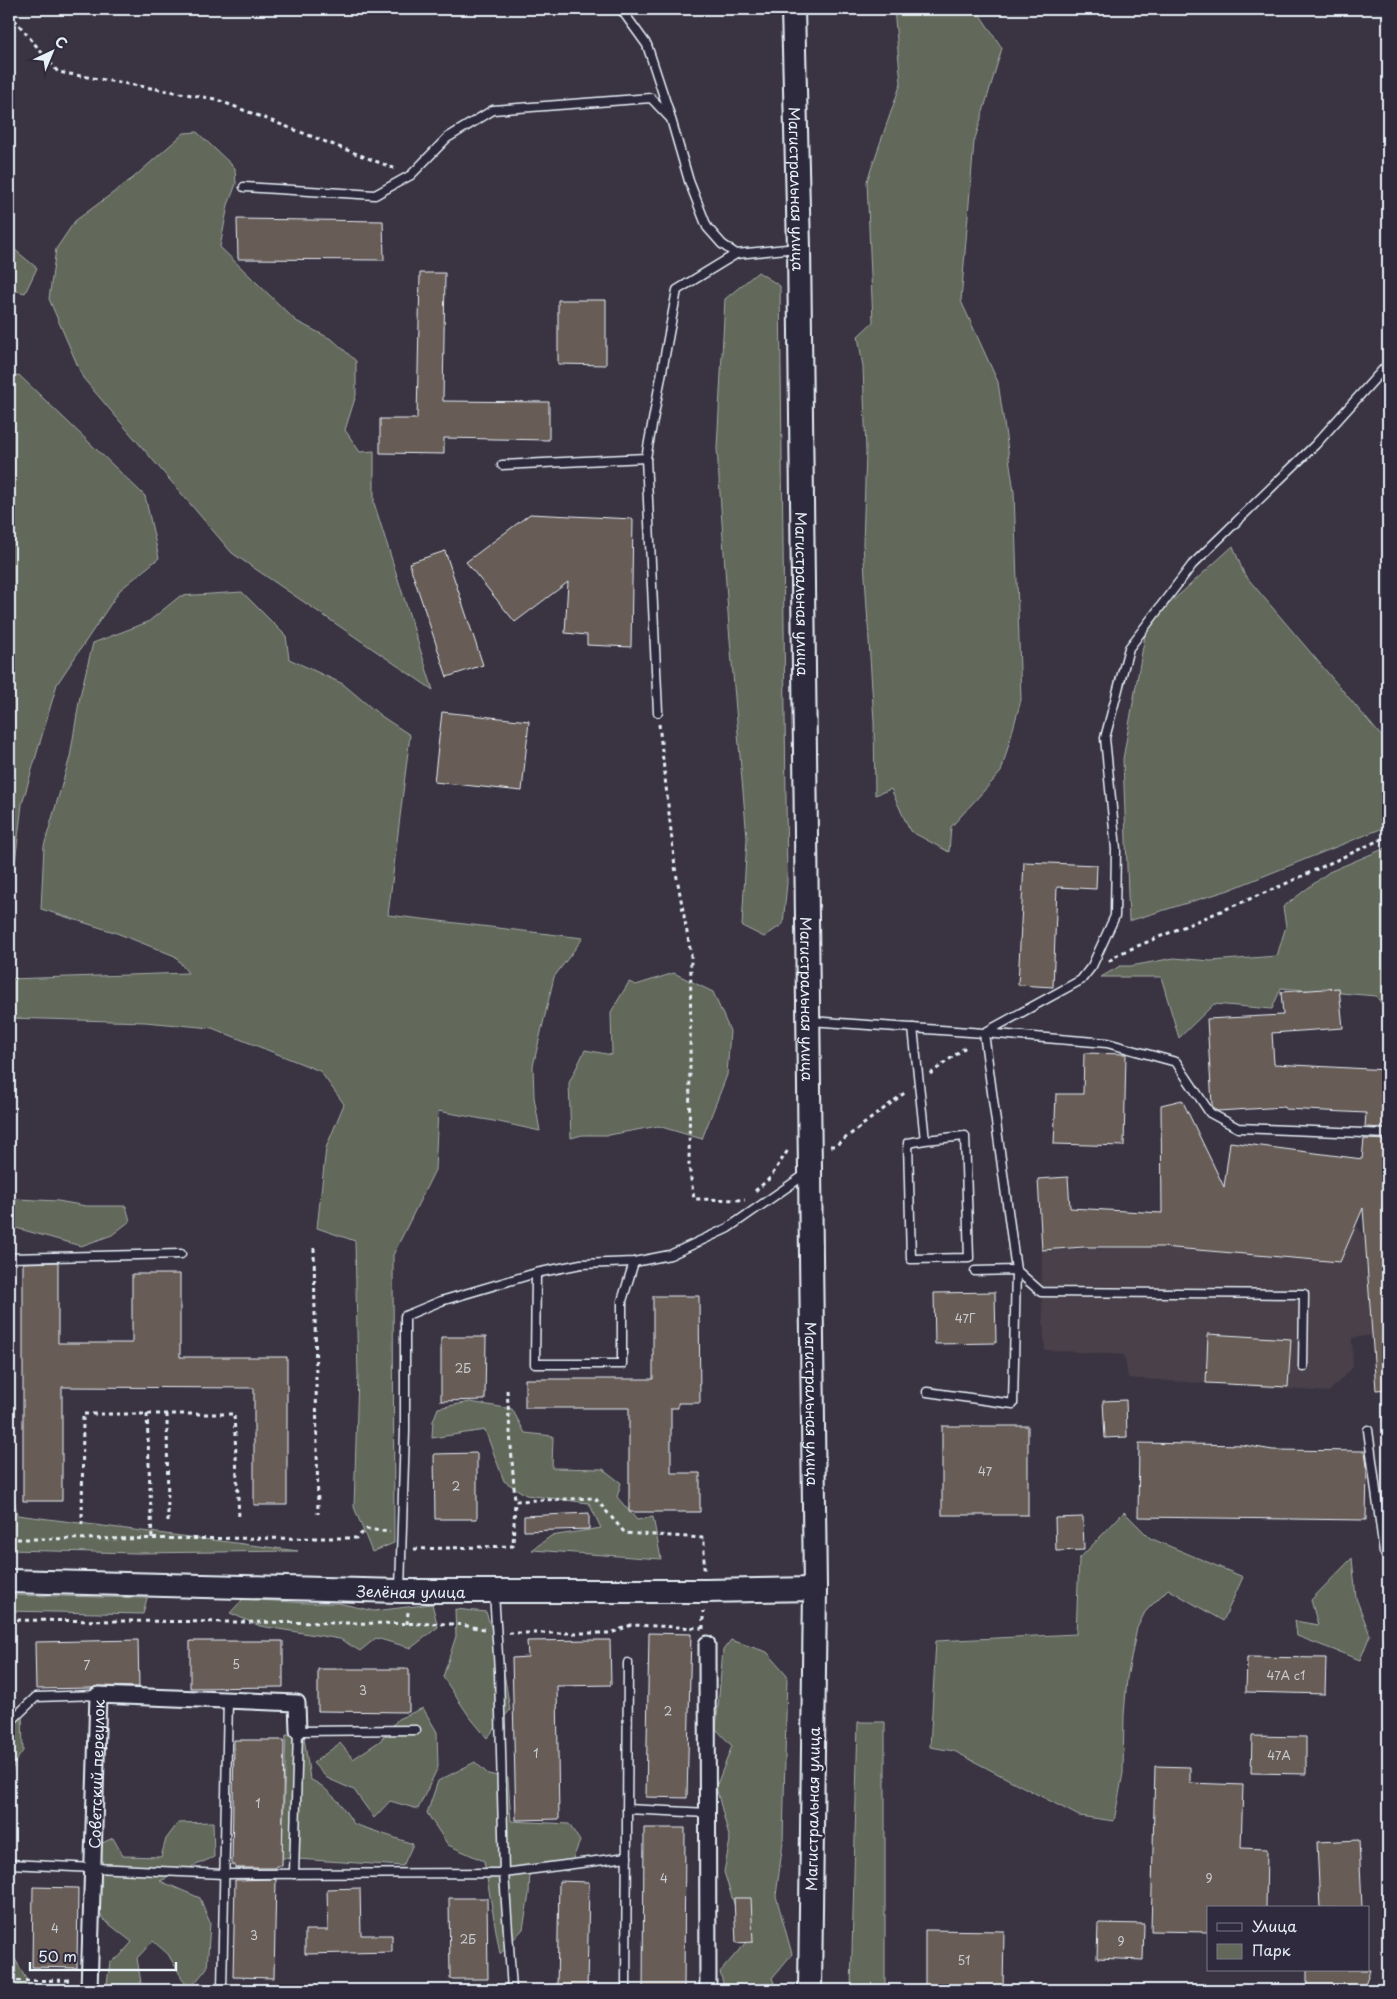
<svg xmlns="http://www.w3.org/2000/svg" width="1397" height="1999" viewBox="0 0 1397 1999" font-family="'Playpen Sans',sans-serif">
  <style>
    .built { fill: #484048 }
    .green { fill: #62675a; stroke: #a5aca9 }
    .building { fill: #685b57; stroke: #e8f1f8 }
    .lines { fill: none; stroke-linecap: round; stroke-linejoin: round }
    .lane-casing { stroke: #e8f1f8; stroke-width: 11 }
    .street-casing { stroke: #e8f1f8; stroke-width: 19 }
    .secondary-casing { stroke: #e8f1f8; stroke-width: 26 }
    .path { stroke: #e8f1f8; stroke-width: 3; stroke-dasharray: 4 4; stroke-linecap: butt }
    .lane { stroke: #2f2a3d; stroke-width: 8 }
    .street { stroke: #2f2a3d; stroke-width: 15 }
    .secondary { stroke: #2f2a3d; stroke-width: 22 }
    .labels { text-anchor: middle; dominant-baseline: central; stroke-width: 5; stroke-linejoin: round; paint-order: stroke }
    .number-label { font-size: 12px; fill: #c8ccd0 }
    .street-label { font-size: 15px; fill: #e8f1f8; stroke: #2f2a3d }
  </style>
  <rect width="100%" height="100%" fill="#3a3442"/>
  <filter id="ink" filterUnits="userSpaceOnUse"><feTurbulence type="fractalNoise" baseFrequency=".02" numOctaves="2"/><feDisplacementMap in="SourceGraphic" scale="10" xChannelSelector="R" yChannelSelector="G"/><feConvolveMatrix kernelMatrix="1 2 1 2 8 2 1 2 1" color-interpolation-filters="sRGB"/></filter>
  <g filter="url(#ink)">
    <!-- built -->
    <path class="built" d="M1356 1224 1366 1241 1372 1335 1352 1338 1353 1367 1329 1392 1128 1378 1124 1355 1045 1350 1041 1292 1042 1250 1162 1247 1340 1262Z"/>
    <!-- green -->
    <g class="green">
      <path d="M894 9H976L1002 48 974 142 961 301 998 382 1014 492 1021 700 1001 772 951 827 949 852 910 831 891 789 875 795 874 721 863 544 866 452 863 367 858 336 873 322 867 181 901 83Z"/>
      <path d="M197 132 235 168 236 184 228 205 220 247 296 321 333 340 356 361V395L345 430 360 452 374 451V503L433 690 232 553 83 378 49 299 56 249 75 221 133 178 184 133Z"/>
      <path d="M9 245 37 268 25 293 9 289Z"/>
      <path d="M758 272 780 286 787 883 783 924 764 937 742 926 747 838 729 628 717 448 725 299Z"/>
      <path d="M19 375 145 496 159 558 120 590 57 684 22 804 13 880 9 882V377Z"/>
      <path d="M1233 546 1244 574 1388 744V826L1229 890 1129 921 1123 759 1147 624Z"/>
      <path d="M242 592 286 636 289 659 343 684 381 716 410 735 388 915 583 938 554 977 533 1066 534 1097 540 1131 499 1122 438 1111 435 1170 393 1255 394 1543 372 1552 354 1507 358 1376 355 1241 317 1228 326 1148 344 1104 320 1071 212 1028 145 1022 9 1018V979L188 973 175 956 114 932 41 909 44 846 70 757 80 696 93 643 148 622 180 596Z"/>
      <path d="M1388 847V1012L1376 996 1281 988 1272 1009 1214 1004 1179 1038 1161 977H1101L1120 966H1131L1174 958 1211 961 1277 956 1286 926 1283 907 1329 872Z"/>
      <path d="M674 973 713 992 730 1031 727 1075 702 1139 658 1126 609 1135H582L571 1138 569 1083 585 1050 612 1055 611 1012 629 982 636 985Z"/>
      <path d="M17 1199 58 1201 86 1206H126L130 1221 112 1235 81 1246 9 1226V1214Z"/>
      <path d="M470 1402 512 1409 525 1433 553 1436 552 1468 603 1469 621 1483 617 1497 637 1520 653 1517 661 1559 532 1550 551 1536 601 1528 589 1503 526 1495 504 1481 485 1430 432 1438 433 1421 438 1408Z"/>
      <path d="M9 1467 17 1515 298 1551 137 1553 9 1550Z"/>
      <path d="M1124 1512 1150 1538 1243 1577 1223 1621 1168 1589 1145 1612 1137 1628 1127 1678 1124 1715 1123 1773 1114 1821 1079 1816 954 1751 930 1747 936 1641 1076 1634 1079 1559Z"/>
      <path d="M1352 1558 1356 1598 1370 1635 1360 1660 1297 1636 1295 1621 1318 1625 1311 1600Z"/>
      <path d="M9 1595 147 1598 143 1614 9 1611Z"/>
      <path d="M243 1599 307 1603H338L374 1611 432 1604 438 1627 411 1648 376 1638 360 1651 340 1639 260 1626 230 1613Z"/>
      <path d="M455 1609 486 1612 502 1660 510 1710 487 1738 469 1716 443 1677 456 1636Z"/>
      <path d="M731 1640 767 1652 787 1675 783 1842 776 1896 792 1954 772 1978 777 1990H725L720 1972 746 1942 724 1872 730 1840 716 1787 732 1746 716 1729 723 1650Z"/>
      <path d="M423 1708 437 1732 438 1767 418 1809 390 1801 374 1818 354 1790 327 1778 313 1763 340 1743 353 1759 380 1741 398 1719Z"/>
      <path d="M22 1712 23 1751 15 1762 9 1779V1713Z"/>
      <path d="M858 1722H885V1990H851Z"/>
      <path d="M286 1735 304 1737 310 1779 322 1786 339 1802 354 1824 413 1844 403 1866 282 1858Z"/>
      <path d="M475 1762 488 1774 508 1778 511 1821 569 1824 580 1841 568 1871 530 1868 529 1894 523 1929 500 1954 484 1861 448 1845 427 1813 438 1781Z"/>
      <path d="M213 1822 214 1857 160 1881 200 1898 210 1923 207 1968 189 1990 168 1954 153 1941 137 1958 141 1983 135 1990H106L110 1962 119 1957 132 1942 104 1920 84 1889 93 1869 87 1850 113 1838 123 1856 161 1857 166 1839 178 1823Z"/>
      <path d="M14 1957 26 1979 25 1990H9V1962Z"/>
    </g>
    <!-- building -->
    <g class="building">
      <path d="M237 219 383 221 384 260 238 259Z"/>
      <path d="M420 273H445L443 401 549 402V440L444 438V454L380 453V419H417Z"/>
      <path d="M558 300H606V365L558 364Z"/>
      <path d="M530 514 633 519 631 647 587 645V635L565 633 568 582 515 622 466 562Z"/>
      <path d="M445 551 483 665 447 677 409 563Z"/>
      <path d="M442 712 529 721 522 791 434 782Z"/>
      <path d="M1024 862 1097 865 1096 889 1057 887 1053 987 1018 985Z"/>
      <path d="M1339 988 1343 1028 1272 1033 1274 1064 1388 1070 1387 1128 1365 1127 1366 1113 1285 1109V1107L1217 1111 1214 1109 1212 1105 1207 1019 1283 1015 1281 992Z"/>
      <path d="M1084 1053 1126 1054 1124 1146 1054 1144 1056 1094H1083Z"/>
      <path d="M1182 1100 1224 1187 1230 1142 1362 1159 1364 1139 1387 1140 1382 1211 1388 1209V1389L1376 1390 1363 1208 1340 1262 1162 1247H1084L1042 1250 1038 1179 1068 1177 1070 1208 1162 1213 1161 1105Z"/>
      <path d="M58 1262V1343H132V1274H180V1357H287V1505H254V1388L62 1387V1501H23V1263Z"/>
      <path d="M995 1292 996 1343 935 1344 934 1293Z"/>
      <path d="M653 1296H699L700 1403H678V1408H671V1473H700V1512H629V1408H525V1379H653Z"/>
      <path d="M1208 1334 1291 1339 1288 1387 1206 1383Z"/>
      <path d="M441 1337H486L485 1400 441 1401Z"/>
      <path d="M1126 1400 1127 1437 1105 1438 1103 1401Z"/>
      <rect x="942" y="1426" width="86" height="89"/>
      <path d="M1139 1443 1243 1445 1273 1450 1365 1451 1367 1467 1366 1520 1138 1517Z"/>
      <path d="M477 1453V1519H435L434 1454Z"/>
      <path d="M589 1513V1529L524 1531V1516Z"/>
      <path d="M1083 1517 1084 1550 1056 1551 1055 1518Z"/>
      <path d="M649 1633 691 1634 687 1798 646 1797Z"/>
      <path d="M138 1640 139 1687 98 1686 92 1688 36 1689 35 1642Z"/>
      <path d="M591 1640H610L611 1685 557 1686 559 1819 516 1820 512 1658 528 1657 527 1641Z"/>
      <path d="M190 1641H283V1687L190 1688Z"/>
      <path d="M1247 1657 1326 1658 1325 1694 1246 1692Z"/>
      <path d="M318 1669H409V1712L318 1711Z"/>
      <path d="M1252 1736 1306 1737V1774L1251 1773Z"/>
      <path d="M234 1740H284L282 1866H276V1868H235V1865H232Z"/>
      <path d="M1155 1766 1190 1767V1783L1243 1785 1241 1848 1267 1849 1266 1908H1208V1932L1151 1931Z"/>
      <path d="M644 1828H685L684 1990H643Z"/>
      <path d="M1359 1840 1362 1908H1320L1317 1842Z"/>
      <path d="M276 1879 274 1978 233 1977 235 1880Z"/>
      <path d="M559 1881 589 1882 587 1990H557Z"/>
      <path d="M33 1887 78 1888 77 1968 32 1967Z"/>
      <path d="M360 1888 361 1935H392V1952L305 1954V1930H328L327 1889Z"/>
      <path d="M449 1898H487L488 1979H450Z"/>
      <path d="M734 1898H751L753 1942 736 1943Z"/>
      <path d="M1098 1923 1144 1924 1143 1960 1097 1958Z"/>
      <path d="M925 1930 1004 1931 1003 1990H925Z"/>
      <path d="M1307 1970H1370L1363 1990H1307Z"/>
    </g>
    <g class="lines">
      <!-- lane casing -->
      <g class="lane-casing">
        <g id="lane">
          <path d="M621 9 647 45 670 115"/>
          <path d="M244 187 375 195 411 175 447 138 493 110 651 98 671 119 689 181 707 227 722 244 736 254 797 248"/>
          <path d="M646 458 658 712"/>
          <path d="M502 465 646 458 677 290 736 254"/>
          <path d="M810 1021 984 1033 1081 980 1092 966 1115 916 1116 849 1105 738 1129 648 1192 565 1315 445 1388 364"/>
          <path d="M913 1028 925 1140 965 1136 969 1258 911 1259 908 1143 925 1140"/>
          <path d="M9 1258 181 1254"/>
          <path d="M536 1273 535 1364H622V1301L634 1262"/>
          <path d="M1303 1367 1304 1294 1041 1292 1016 1270 984 1033 1107 1043 1176 1062 1210 1113 1238 1128 1388 1134"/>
          <path d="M927 1392 1013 1404 1016 1270 975 1271"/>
          <path d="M1368 1430 1384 1552 1388 1559"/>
          <path d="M400 1589 405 1431V1316L441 1301 536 1273 581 1264 634 1262 670 1255 728 1228 806 1174"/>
          <path d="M494 1593 499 1671 504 1873 627 1857"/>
          <path d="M9 1723 36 1697 98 1695"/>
          <path d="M627 1809 708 1813"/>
          <path d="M9 1864 223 1874 504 1873 512 1990"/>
          <path d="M294 1874 298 1731 416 1730"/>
          <path d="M222 1990 228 1699"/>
          <path d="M626 1990 628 1663"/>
        </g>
      </g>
      <!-- street casing -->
      <g class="street-casing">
        <g id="street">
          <path d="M707 1644 708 1990"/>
          <path id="s1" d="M89 1990 98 1695 297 1703 298 1731"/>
        </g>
      </g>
      <!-- secondary casing -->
      <g class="secondary-casing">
        <g id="secondary">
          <path id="s2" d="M793 9 799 248 815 1589 810 1990"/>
          <path id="s3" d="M9 1581 400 1591H705L815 1589"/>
        </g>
      </g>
      <!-- path -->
      <g class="path">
        <path d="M9 13 58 72 215 99 396 169"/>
        <path d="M659 724 675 867 691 954 689 1166 694 1199 745 1200"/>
        <path d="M1109 961 1121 953 1283 885 1388 836"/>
        <path d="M930 1074 967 1046"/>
        <path d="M830 1146H835L907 1091"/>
        <path d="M755 1191 770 1178 788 1150"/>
        <path d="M314 1248 318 1514"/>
        <path d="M507 1390 515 1501 595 1498 625 1533 704 1538V1572"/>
        <path d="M147 1414 152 1539"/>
        <path d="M167 1414 168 1523"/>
        <path d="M82 1525 83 1414H234L239 1518"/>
        <path d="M9 1539 356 1538 367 1529 390 1532"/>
        <path d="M414 1549 513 1546 515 1501"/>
        <path d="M9 1620 456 1624 484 1629"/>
        <path d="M407 1624 408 1612"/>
        <path d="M703 1629V1611"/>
        <path d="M509 1633H611L631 1625 702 1628"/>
        <path d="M9 1981 73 1980"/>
      </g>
      <!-- lane -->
      <use href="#lane" class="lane"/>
      <!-- street -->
      <use href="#street" class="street"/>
      <!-- secondary -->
      <use href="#secondary" class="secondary"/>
    </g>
  </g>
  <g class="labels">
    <!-- number labels -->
    <g class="number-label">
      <text x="965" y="1318">47Г</text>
      <text x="463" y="1368">2Б</text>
      <text x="985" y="1471">47</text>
      <text x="456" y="1486">2</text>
      <text x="236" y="1664">5</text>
      <text x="87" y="1665">7</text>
      <text x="1286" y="1675">47А с1</text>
      <text x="363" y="1690">3</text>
      <text x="668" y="1711">2</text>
      <text x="536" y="1753">1</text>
      <text x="1279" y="1755">47А</text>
      <text x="258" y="1803">1</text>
      <text x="664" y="1878">4</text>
      <text x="1209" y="1878">9</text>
      <text x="55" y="1928">4</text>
      <text x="254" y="1935">3</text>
      <text x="468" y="1939">2Б</text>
      <text x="1121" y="1941">9</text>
      <text x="964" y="1960">51</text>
    </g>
    <!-- street labels -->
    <g class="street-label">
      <text stroke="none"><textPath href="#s2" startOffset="180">Магистральная улица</textPath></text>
      <text stroke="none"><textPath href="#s2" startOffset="585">Магистральная улица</textPath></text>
      <text stroke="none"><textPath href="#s2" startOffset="990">Магистральная улица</textPath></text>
      <text stroke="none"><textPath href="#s2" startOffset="1395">Магистральная улица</textPath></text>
      <text stroke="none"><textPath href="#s3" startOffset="402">Зелёная улица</textPath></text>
      <text stroke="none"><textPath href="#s1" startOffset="216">Советский переулок</textPath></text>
      <text transform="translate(812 1809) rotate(-89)">Магистральная улица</text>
    </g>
  </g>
  <!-- margin -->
  <rect width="1397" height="1999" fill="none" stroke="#2f2a3d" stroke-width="30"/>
  <rect x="15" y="15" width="1367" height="1969" fill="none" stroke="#e8f1f8" stroke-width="2" filter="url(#ink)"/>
  <!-- legend -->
  <rect x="1207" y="1906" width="162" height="65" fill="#2f2a3d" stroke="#797a88"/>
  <rect x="1217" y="1923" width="25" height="8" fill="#2f2a3d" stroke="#797a88"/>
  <text x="1252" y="1932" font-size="15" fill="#e8f1f8">Улица</text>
  <rect x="1217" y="1944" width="25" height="15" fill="#62675a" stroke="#797a88"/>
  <text x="1252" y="1956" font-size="15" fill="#e8f1f8">Парк</text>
  <!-- north arrow -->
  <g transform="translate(52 52) rotate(44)" stroke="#2f2a3d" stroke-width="4" paint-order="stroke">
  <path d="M0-4L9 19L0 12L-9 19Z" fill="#e8f1f8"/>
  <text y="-8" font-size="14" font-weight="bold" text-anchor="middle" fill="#e8f1f8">С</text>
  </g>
  <!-- scale -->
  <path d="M30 1962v8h146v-8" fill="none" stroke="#e8f1f8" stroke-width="2.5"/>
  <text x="38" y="1962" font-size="15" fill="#e8f1f8" stroke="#2f2a3d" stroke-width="4" paint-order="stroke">50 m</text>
</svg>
